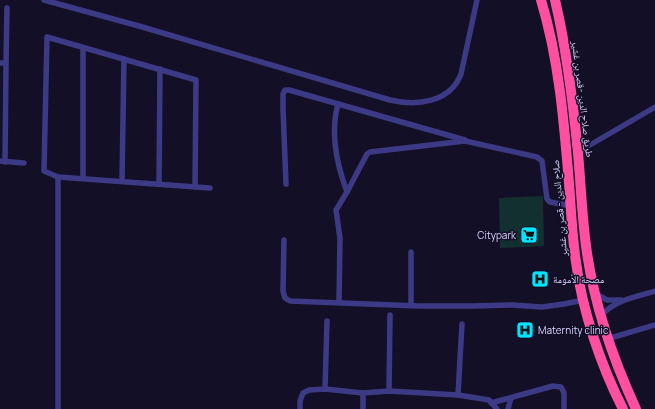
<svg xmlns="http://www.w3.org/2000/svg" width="655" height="409" viewBox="0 0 655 409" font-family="Manrope,'Noto Naskh Arabic',sans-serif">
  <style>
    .green { fill: #12302f }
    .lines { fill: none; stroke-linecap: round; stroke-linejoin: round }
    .street { stroke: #3d3a85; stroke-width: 5.5 }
    .highway { stroke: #ff4fa3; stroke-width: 10 }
    .labels { text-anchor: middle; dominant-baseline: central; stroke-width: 3; stroke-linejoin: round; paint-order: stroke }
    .street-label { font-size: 10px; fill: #d9d4ff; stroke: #130f26 }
    .poi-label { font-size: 10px; fill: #d9d4ff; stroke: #130f26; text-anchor: start }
  </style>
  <rect width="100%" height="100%" fill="#130f26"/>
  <!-- green -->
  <path class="green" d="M543 196 544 246 500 248 499 198Z"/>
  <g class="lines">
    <!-- street -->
    <g class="street">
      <path d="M44 0 139 26 390 100C416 106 450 103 461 74L477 0"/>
      <path d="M83 48V178"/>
      <path d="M0 63H6L7 8"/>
      <path d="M338 104C330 132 337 165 347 192"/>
      <path d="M578 152 655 107"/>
      <path d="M0 161 24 163"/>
      <path d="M5 162 6 63"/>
      <path d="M58 177 44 171 47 37 196 80 195 187"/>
      <path d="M122 181 124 59"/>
      <path d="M159 184 160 69"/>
      <path d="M286 184 283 109V94L285 90H289L465 140"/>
      <path d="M284 240 283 291 285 298 290 301 419 306H473L512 305 542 307 564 304 584 300"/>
      <path d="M411 252V305"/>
      <path d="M596 294 607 300H621"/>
      <path d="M339 302 340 238 336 210 347 192 367 154 370 152 465 141 537 157 542 161 547 199 550 202 571 206"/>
      <path d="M601 316C614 300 636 297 655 291"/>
      <path d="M607 339 655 325"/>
      <path d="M325 389 327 321"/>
      <path d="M389 391 390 315"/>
      <path d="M458 395 462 324"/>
      <path d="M491 403 553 386 561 387 564 393V409"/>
      <path d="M58 409V177L210 188"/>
      <path d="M300 409V401L303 393 309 390 325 389 363 393 389 391 458 395 489 400 497 409"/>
      <path d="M363 409V393"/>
      <path d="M508 409 511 398"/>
    </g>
    <!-- highway -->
    <g class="highway">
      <path d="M541 0C559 59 564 122 569 183 571 209 572 236 576 262 582 310 601 366 623 409"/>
      <path d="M555 0C567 50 573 102 578 153 581 186 582 220 587 253 595 308 613 359 636 409"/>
    </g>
  </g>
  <!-- icons -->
  <defs>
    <g id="supermarket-square" transform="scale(0.9)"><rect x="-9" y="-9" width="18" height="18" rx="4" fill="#00e5ff" stroke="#130f26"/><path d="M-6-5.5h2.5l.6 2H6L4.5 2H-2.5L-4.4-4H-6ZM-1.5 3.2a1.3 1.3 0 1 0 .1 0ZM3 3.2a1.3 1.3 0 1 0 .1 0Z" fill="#111"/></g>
    <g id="hospital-square" transform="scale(0.9)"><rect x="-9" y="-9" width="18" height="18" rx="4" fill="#00e5ff" stroke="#130f26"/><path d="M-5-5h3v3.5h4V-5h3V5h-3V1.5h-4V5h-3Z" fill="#111"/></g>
  </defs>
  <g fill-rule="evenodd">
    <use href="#supermarket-square" x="529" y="235"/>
    <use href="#hospital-square" x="540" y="279"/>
    <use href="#hospital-square" x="525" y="330"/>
  </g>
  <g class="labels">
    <!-- street labels -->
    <g class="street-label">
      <text transform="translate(583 99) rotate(83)">طريق صلاح الدين -قصر بن غشير</text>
      <text transform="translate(559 208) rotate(-95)">صلاح الدين - قصر بن غشير</text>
    </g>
    <!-- poi labels -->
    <g class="poi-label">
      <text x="516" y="235" text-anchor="end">Citypark</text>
      <text x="553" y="279">مصحة الأمومة</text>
      <text x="538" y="330">Maternity clinic</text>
    </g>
  </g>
</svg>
